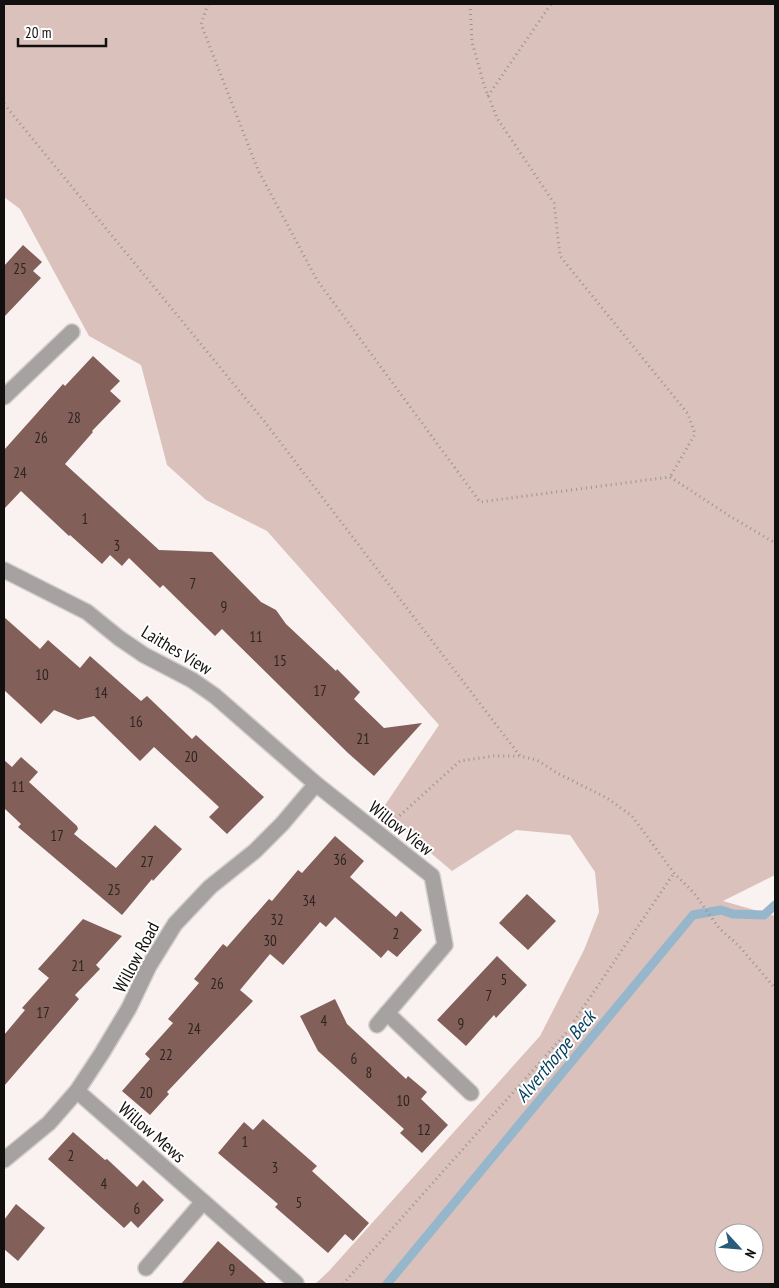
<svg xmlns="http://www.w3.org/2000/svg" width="779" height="1288" viewBox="0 0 779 1288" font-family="'PT Sans Narrow',sans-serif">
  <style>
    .green { fill: #dbc1bc; fill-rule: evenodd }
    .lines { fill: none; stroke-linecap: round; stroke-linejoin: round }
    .stream { stroke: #96b6cc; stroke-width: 9 }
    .building { fill: #825f59 }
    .minor-casing { stroke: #d4cecd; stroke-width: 18 }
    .path { stroke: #989392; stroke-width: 3; stroke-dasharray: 1 4; stroke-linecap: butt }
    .minor { stroke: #a5a2a1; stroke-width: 15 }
    .labels { text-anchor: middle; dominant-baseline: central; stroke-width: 4; stroke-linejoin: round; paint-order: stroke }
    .number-label { font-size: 15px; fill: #2e2422 }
    .street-label { font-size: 18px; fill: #12100f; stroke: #fff }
    .water-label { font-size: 19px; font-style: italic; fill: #003e5d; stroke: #fff }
  </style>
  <rect width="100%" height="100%" fill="#f9f2f1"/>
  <!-- green -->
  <path class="green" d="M4 4H775V875L723 901 775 916V1284H315L328 1272 540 1036 584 950 599 912 595 872 570 835 516 830 452 871 381 811 439 725 267 531 206 500 167 465 141 365 89 336 20 209 4 197ZM724 1233H754V1263H724Z"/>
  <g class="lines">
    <!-- stream -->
    <path class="stream" d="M387 1284 693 915 721 910 733 914 764 915 775 905"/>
  </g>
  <!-- building -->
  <g class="building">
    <path d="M23 245 42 262 33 271 41 278 4 317V266Z"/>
    <path d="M93 356 120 381 110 391 121 401 92 431 93 432 65 464 159 550 212 552 261 602 276 610 286 624 336 671 337 669 360 692 354 699 384 728 422 723 374 776 348 753 222 629 215 636 163 585 160 588 129 558 122 566 110 555 102 564 70 535 69 536 21 491 4 509V450L63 384 65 386Z"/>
    <path d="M4 617 40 649 48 640 80 668 90 656 141 701 147 696 192 739 196 735 264 797 227 834 209 817 219 807 154 747 140 761 94 716 78 720 54 710 41 724 4 690Z"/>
    <path d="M21 757 38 772 29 782 77 826 78 829 74 834 116 868 155 825 182 849 153 881 152 879 122 915 18 827 21 824 5 809 4 810V760L12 767Z"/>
    <path d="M335 836 364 861 350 877 396 917 401 911 422 930 397 957 388 950 381 958 335 917 326 927 320 922 283 965 270 954 240 990 253 1001 167 1092 169 1094 150 1115 122 1091 150 1059 145 1054 173 1023 168 1019 199 983 194 979 223 944 227 947 269 899 272 901 298 870 302 873Z"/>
    <path d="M527 894 556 921 528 950 499 923Z"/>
    <path d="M83 919 122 936 96 965 100 969 75 995 79 999 4 1086V1035L25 1010 22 1008 49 978 38 969Z"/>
    <path d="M497 956 527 985 496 1018 494 1015 466 1046 437 1020Z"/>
    <path d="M335 999 347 1024 406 1079 408 1076 427 1092 421 1099 448 1125 422 1153 400 1133 404 1129 318 1051 300 1016Z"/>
    <path d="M263 1119 317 1166 312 1171 369 1223 353 1241 345 1234 328 1253 275 1207 278 1204 218 1153 244 1122 253 1130Z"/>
    <path d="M73 1132 105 1160 107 1159 137 1187 143 1180 164 1200 138 1228 131 1221 124 1228 48 1159Z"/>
    <path d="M16 1204 45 1228 18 1261 4 1249V1220Z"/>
    <path d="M218 1241 267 1284H181Z"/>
  </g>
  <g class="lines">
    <!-- minor casing -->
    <g class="minor-casing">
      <g id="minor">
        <path d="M4 397 72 332"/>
        <path d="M4 570 87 612 119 638 144 655 192 680 215 696 316 784 432 876 445 945 377 1025"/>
        <path d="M387 1013 471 1093"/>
        <path d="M77 1091 296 1283"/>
        <path d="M4 1160 49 1123 77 1091 102 1053 129 1008 149 966 175 924 210 887 255 851 282 824 316 784"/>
        <path d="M146 1268 203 1202"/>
      </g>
    </g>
    <!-- path -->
    <g class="path">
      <path d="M208 4 201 24 258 170 317 280 480 502 670 477 728 515 775 543"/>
      <path d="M470 4 472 42 484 85 497 118 554 203 560 256 688 414 695 434 670 477"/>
      <path d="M488 96 551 4"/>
      <path d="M4 104 264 421 520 756 537 760 557 773 607 798 632 816 674 873 694 893 719 928 739 946 775 988"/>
      <path d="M396 819 460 761 494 756H519"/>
      <path d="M343 1284 566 1033 674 873"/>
    </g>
    <!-- minor -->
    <use href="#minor" class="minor"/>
  </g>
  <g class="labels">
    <!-- number labels -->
    <g class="number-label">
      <text x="20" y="268">25</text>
      <text x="74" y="417">28</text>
      <text x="41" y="437">26</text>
      <text x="20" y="472">24</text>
      <text x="85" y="518">1</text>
      <text x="117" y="545">3</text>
      <text x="193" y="583">7</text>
      <text x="224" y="606">9</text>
      <text x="256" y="636">11</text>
      <text x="280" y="660">15</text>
      <text x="42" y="674">10</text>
      <text x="320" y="690">17</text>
      <text x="101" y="692">14</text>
      <text x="136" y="721">16</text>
      <text x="363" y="738">21</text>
      <text x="191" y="756">20</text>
      <text x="18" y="786">11</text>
      <text x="57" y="835">17</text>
      <text x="340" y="859">36</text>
      <text x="147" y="861">27</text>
      <text x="114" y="889">25</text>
      <text x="309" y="900">34</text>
      <text x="277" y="919">32</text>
      <text x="396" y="933">2</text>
      <text x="270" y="940">30</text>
      <text x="78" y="965">21</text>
      <text x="504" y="979">5</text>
      <text x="217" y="983">26</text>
      <text x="489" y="995">7</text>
      <text x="43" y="1012">17</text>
      <text x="324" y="1020">4</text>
      <text x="461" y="1023">9</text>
      <text x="194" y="1028">24</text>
      <text x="166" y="1054">22</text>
      <text x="354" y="1058">6</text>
      <text x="369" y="1072">8</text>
      <text x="146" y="1092">20</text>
      <text x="403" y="1100">10</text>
      <text x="424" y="1129">12</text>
      <text x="245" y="1141">1</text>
      <text x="71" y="1155">2</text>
      <text x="275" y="1167">3</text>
      <text x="104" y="1183">4</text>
      <text x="299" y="1202">5</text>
      <text x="137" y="1208">6</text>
      <text x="232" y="1269">9</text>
    </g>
    <!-- street labels -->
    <g class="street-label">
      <text transform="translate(177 650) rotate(31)">Laithes View</text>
      <text transform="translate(401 828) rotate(38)">Willow View</text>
      <text transform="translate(136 957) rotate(-62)">Willow Road</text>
      <text transform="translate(152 1132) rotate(41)">Willow Mews</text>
    </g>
    <!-- water labels -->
    <g class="water-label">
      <text transform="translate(555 1056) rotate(-50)">Alverthorpe Beck</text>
    </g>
  </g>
  <!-- border -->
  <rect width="779" height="1288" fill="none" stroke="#12100f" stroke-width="10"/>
  <!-- north arrow -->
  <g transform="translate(739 1248) rotate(116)"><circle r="24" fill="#ffffff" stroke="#a09f9f"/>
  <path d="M0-4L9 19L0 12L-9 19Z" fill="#2a5b79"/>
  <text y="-8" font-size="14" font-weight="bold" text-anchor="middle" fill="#12100f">N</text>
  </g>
  <!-- scale -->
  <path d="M18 38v8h88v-8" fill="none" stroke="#12100f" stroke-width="2.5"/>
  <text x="25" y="38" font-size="15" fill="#12100f" stroke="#ffffff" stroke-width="4" paint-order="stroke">20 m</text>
</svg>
